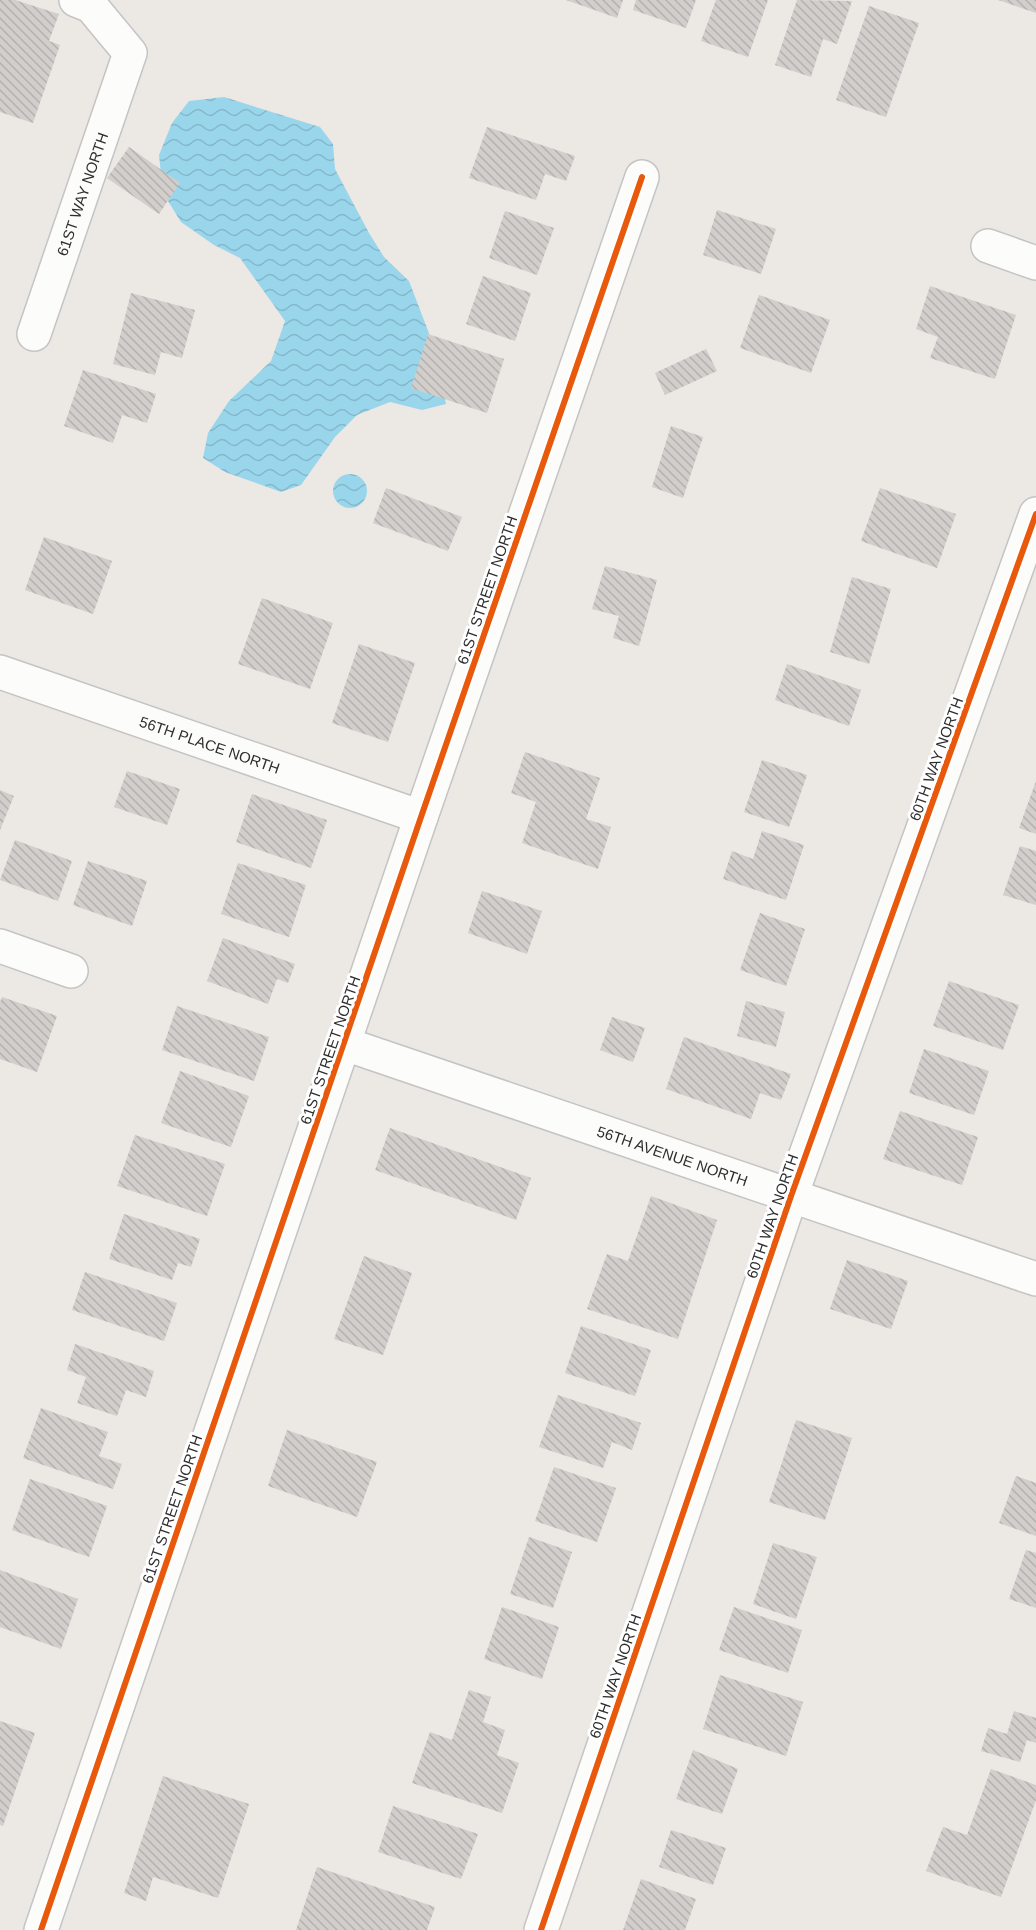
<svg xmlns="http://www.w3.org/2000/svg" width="1036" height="1930" viewBox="0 0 1036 1930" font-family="Helvetica,sans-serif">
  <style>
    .water { fill: url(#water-waves) }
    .building { fill: url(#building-back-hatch) }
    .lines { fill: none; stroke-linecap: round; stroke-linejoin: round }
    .minor-casing { stroke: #c5c4c5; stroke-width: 36 }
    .minor { stroke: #fcfcfb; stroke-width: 33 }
    .cycleway-casing { stroke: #fff; stroke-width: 10 }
    .cycleway { stroke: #e8590c; stroke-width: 6 }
    .labels { text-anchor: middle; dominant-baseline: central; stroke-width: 6; stroke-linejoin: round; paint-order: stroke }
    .street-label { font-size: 15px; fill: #2e2e2e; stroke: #fff }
  </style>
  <defs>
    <pattern id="water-waves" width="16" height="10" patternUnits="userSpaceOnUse" patternTransform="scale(1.5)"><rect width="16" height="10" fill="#99d6ec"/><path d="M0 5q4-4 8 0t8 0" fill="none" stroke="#84b8cb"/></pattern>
    <pattern id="building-back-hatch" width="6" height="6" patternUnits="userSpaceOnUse" patternTransform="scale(1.5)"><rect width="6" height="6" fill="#d1cecb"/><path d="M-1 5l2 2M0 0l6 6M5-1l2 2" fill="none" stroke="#b4b1af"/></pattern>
  </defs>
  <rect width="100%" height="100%" fill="#ece8e4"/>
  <!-- water -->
  <g class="water">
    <path d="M224 97 320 127 333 144 335 169 369 233 384 257 409 281 435 349 446 404 422 410 390 402 357 415 335 437 301 485 281 492 225 472 203 458 208 433 229 401 271 361 285 321 240 258 214 245 181 222 163 193 159 155 172 123 189 101Z"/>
    <circle cx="350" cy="491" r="17"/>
  </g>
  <!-- building -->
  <g class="building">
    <path d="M0 0H15L59 14 49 41 60 45 33 123 0 112Z"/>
    <path d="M566 0H623L617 18Z"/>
    <path d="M636 0H696L686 28 633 10Z"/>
    <path d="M716 0H768L748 57 701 41Z"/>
    <path d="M797 0 852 1 837 44 823 39 811 77 775 65Z"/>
    <path d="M998 0H1036V13Z"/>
    <path d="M869 6 919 23 886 117 836 100Z"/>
    <path d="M487 127 575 156 566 181 545 174 536 200 469 178Z"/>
    <path d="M129 147 180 183 159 214 107 178Z"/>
    <path d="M717 210 776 229 761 274 703 255Z"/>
    <path d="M505 211 554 228 537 275 489 258Z"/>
    <path d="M483 276 531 293 515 341 466 324Z"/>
    <path d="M930 286 1016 315 995 379 930 358 938 337 916 329Z"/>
    <path d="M131 293 195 310 182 358 161 352 155 375 113 364Z"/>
    <path d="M759 295 830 320 811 373 740 348Z"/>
    <path d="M428 334 504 359 487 413 411 388Z"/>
    <path d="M706 349 717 371 665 395 655 373Z"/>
    <path d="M83 370 156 394 147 423 122 415 113 443 64 426Z"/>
    <path d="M671 426 703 437 683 498 652 487Z"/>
    <path d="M386 488 462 517 448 551 373 523Z"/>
    <path d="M880 488 956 514 937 568 861 541Z"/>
    <path d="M44 537 112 561 93 614 25 590Z"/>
    <path d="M605 566 657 580 639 646 613 638 619 616 592 609Z"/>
    <path d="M852 577 891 589 869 664 830 652Z"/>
    <path d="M262 598 333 623 310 689 238 664Z"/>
    <path d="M359 644 415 663 388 742 332 723Z"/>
    <path d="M787 664 861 690 849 726 775 700Z"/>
    <path d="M525 752 600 778 586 819 611 827 598 869 522 843 536 802 511 793Z"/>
    <path d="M762 760 807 775 789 827 744 812Z"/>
    <path d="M127 771 180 789 167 825 114 807Z"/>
    <path d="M1036 781V834L1019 828Z"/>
    <path d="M0 790 14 796 0 830Z"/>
    <path d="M252 794 327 820 311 868 236 842Z"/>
    <path d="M762 831 804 845 786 900 723 879 732 851 753 859Z"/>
    <path d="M15 840 72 861 58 901 0 880Z"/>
    <path d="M1020 846 1036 851V905L1003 895Z"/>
    <path d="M88 861 147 881 132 926 73 905Z"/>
    <path d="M238 863 306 885 289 937 221 914Z"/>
    <path d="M482 891 542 911 527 954 468 933Z"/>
    <path d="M760 913 805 929 786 986 740 970Z"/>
    <path d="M223 938 295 964 288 983 277 979 268 1004 207 981Z"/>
    <path d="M949 981 1019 1005 1003 1050 933 1026Z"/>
    <path d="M2 997 57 1016 37 1072 0 1059V1002Z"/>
    <path d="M746 1001 785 1012 776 1047 737 1036Z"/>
    <path d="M177 1006 269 1037 254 1081 162 1050Z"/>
    <path d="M612 1017 645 1028 633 1062 600 1050Z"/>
    <path d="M684 1037 791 1074 781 1100 760 1093 751 1119 666 1089Z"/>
    <path d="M924 1049 989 1071 974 1115 909 1093Z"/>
    <path d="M180 1071 249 1096 231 1147 161 1123Z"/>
    <path d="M900 1111 978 1137 962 1185 883 1159Z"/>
    <path d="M390 1128 531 1178 516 1220 375 1170Z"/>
    <path d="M135 1135 225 1164 207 1216 117 1186Z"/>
    <path d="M651 1196 717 1220 678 1339 587 1309 607 1254 628 1261Z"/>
    <path d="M124 1214 200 1239 191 1267 178 1263 172 1280 109 1259Z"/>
    <path d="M364 1256 412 1273 383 1355 334 1339Z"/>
    <path d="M847 1260 908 1281 891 1329 830 1309Z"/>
    <path d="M85 1272 177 1303 164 1341 72 1310Z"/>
    <path d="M581 1326 651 1350 635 1396 565 1373Z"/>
    <path d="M75 1344 154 1371 146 1397 126 1390 117 1416 77 1403 86 1377 67 1370Z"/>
    <path d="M558 1395 641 1423 632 1450 612 1442 603 1468 539 1447Z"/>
    <path d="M41 1408 108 1432 99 1456 122 1464 113 1489 23 1458Z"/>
    <path d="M796 1420 852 1438 825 1520 769 1502Z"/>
    <path d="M287 1430 377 1462 357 1517 268 1486Z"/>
    <path d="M554 1467 616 1488 597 1542 535 1521Z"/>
    <path d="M1016 1476 1036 1483V1536L999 1523Z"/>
    <path d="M30 1479 107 1506 89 1557 12 1530Z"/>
    <path d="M529 1537 572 1552 553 1608 510 1594Z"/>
    <path d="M773 1543 817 1557 796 1619 753 1604Z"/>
    <path d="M1026 1550 1036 1553V1608L1009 1599Z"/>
    <path d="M0 1570 78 1599 61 1649 0 1627Z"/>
    <path d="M502 1607 559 1627 542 1679 484 1659Z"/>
    <path d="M734 1607 802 1630 788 1673 719 1650Z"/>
    <path d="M720 1675 803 1702 786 1756 703 1729Z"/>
    <path d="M469 1690 491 1697 483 1722 505 1730 497 1755 519 1763 502 1813 412 1783 430 1732 452 1740Z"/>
    <path d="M1014 1711 1036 1718V1743L1027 1740 1020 1762 981 1751 988 1728 1007 1734Z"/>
    <path d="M0 1721 35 1733 3 1826 0 1825Z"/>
    <path d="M693 1750 738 1769 722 1814 676 1799Z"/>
    <path d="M991 1769 1036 1785V1800L1001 1897 926 1871 943 1827 967 1835Z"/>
    <path d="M163 1776 249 1804 218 1898 153 1877 146 1901 124 1893Z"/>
    <path d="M393 1806 478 1834 461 1879 378 1852Z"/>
    <path d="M671 1830 726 1848 713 1885 659 1867Z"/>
    <path d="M317 1867 435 1907 427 1930H296Z"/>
    <path d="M641 1879 696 1899 685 1930H623Z"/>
  </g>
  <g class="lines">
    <!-- minor casing -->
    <g class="minor-casing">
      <g id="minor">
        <path d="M988 246 1036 263"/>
        <path id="s1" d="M34 334 130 53 91 6 76 0"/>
        <path id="s2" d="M0 672 421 817"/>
        <path d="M0 946 71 971"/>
        <path id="s3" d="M345 1044 1036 1279"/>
        <path d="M41 1930 421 817 642 177"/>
        <path d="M541 1930 791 1196 1036 514"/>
      </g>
    </g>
    <!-- minor -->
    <use href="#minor" class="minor"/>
    <!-- cycleway casing -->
    <g class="cycleway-casing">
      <g id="cycleway">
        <path d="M41 1930 421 817 642 177"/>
        <path d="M541 1930 791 1196 1036 514"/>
      </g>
    </g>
    <!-- cycleway -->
    <use href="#cycleway" class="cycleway"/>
  </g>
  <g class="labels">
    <!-- street labels -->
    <g class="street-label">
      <text stroke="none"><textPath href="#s1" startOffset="148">61ST WAY NORTH</textPath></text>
      <text transform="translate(487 590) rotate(-71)">61ST STREET NORTH</text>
      <text stroke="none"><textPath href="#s2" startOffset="222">56TH PLACE NORTH</textPath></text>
      <text transform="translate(936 759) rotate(-70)">60TH WAY NORTH</text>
      <text transform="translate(330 1050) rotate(-71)">61ST STREET NORTH</text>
      <text stroke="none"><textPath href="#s3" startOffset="346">56TH AVENUE NORTH</textPath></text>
      <text transform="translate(772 1216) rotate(-71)">60TH WAY NORTH</text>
      <text transform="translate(172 1509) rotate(-71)">61ST STREET NORTH</text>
      <text transform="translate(615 1676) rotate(-71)">60TH WAY NORTH</text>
    </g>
  </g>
</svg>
